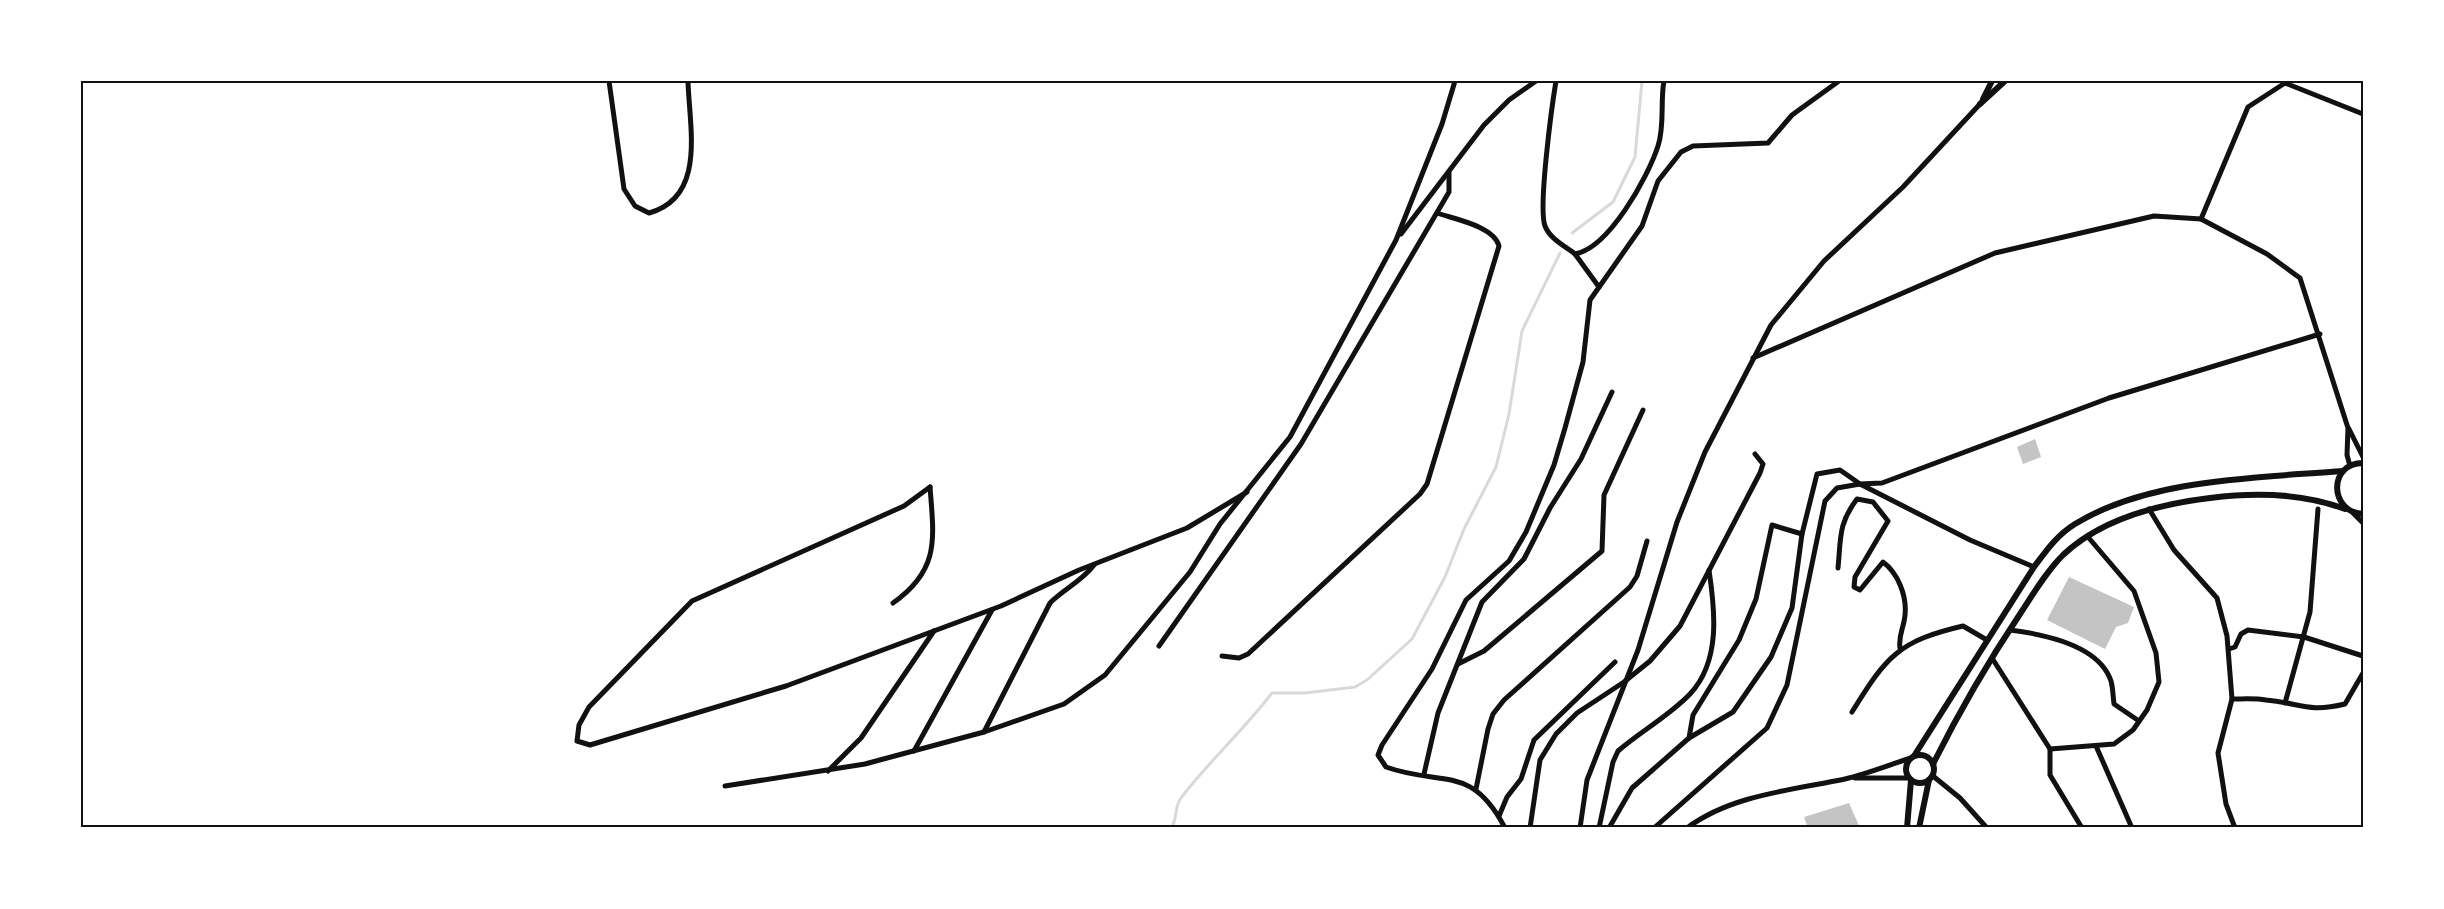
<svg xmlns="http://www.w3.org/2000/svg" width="2444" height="909" viewBox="0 0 2444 909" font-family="Lato,sans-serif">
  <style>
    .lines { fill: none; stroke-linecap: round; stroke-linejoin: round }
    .stream { stroke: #d9d9d9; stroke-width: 3 }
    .building { fill: #c4c4c4 }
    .minor { stroke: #111; stroke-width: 5 }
    .tertiary { stroke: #111; stroke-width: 6 }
    .neatline { fill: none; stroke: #111; stroke-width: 2 }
  </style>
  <rect width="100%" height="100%" fill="#fff"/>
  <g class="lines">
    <!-- stream -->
    <g class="stream">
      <path d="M1572 233 1613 202 1635 157 1642 81"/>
      <path d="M1171 828C1178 819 1174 806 1181 798 1209 761 1244 730 1272 693H1305L1355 687 1367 680 1412 639 1445 577 1464 529 1496 467 1509 414 1522 331 1560 253"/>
    </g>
  </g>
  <!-- building -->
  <g class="building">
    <path d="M2035 439 2041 457 2023 464 2017 447Z"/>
    <path d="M2069 577 2134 607 2128 623 2116 627 2105 649 2047 620Z"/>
    <path d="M1849 803 1860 828H1808L1804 817Z"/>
  </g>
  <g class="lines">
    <!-- minor -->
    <g class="minor">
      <path d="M609 81 624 189 635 206 649 213C707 197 689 126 688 81"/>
      <path d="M1556 81C1552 105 1538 208 1545 226 1550 239 1565 246 1575 254 1609 248 1648 177 1658 146 1665 125 1660 102 1664 81"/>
      <path d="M2201 219 2248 107 2285 83 2363 114"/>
      <path d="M1401 234 1484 125 1509 100 1536 81"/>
      <path d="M1575 254 1599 287"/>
      <path d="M1753 358 1995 253 2154 216 2201 219 2267 254 2300 278 2348 428 2347 455 2350 466"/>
      <path d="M2349 429 2363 457"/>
      <path d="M930 487 904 506 692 601 589 707 579 725 577 741 590 745 786 686 1001 606 1079 570 1187 528 1247 492"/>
      <path d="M2149 509 2174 550 2217 598 2227 636 2232 699 2218 753 2226 804 2235 828"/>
      <path d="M2353 513 2363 523"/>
      <path d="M1838 568C1841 538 1838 524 1857 499L1873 502 1888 521 1855 577 1854 587 1860 590 1883 562C1898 573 1907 596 1905 615 1904 628 1898 635 1900 648"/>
      <path d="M893 603C940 570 934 539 930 487"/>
      <path d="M2010 630C2042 634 2099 645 2111 681 2113 688 2113 697 2114 704L2139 721"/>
      <path d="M1159 646 1301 444 1449 192V172"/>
      <path d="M2229 649 2235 647 2241 634 2248 630 2304 637 2363 656"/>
      <path d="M1222 656 1239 658 1248 654 1420 494 1427 484 1499 246C1494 226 1454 219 1437 213"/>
      <path d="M1992 658 2050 749V775L2082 828"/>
      <path d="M1458 664 1484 651 1602 551 1604 495 1643 410"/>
      <path d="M2232 699C2243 699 2255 698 2266 700 2301 703 2307 713 2345 704L2363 673"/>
      <path d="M2285 703 2310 612 2318 509"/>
      <path d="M1852 712C1886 657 1898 641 1963 626L1987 640"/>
      <path d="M984 732 1050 603C1064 589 1082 581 1094 565"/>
      <path d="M1689 738 1693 715 1739 640 1756 599 1772 525 1802 534"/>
      <path d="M2096 746 2132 828"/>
      <path d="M2050 749 2114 744 2133 730 2147 710 2159 682 2156 653 2134 591 2088 537"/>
      <path d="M914 751 992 610"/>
      <path d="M828 771 861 738 934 631"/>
      <path d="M1424 774 1438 713 1482 602 1524 559 1550 508 1581 459 1612 392"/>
      <path d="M1933 776 1960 798 1987 828"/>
      <path d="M1855 778H1909"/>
      <path d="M725 786 865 764 984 732 1064 704 1105 675 1190 572 1220 524 1290 437 1396 240 1442 124 1455 81"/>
      <path d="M1476 789 1488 729 1493 714 1504 700 1630 587 1637 576 1647 541"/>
      <path d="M1499 816 1507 797 1521 779 1534 740 1615 662"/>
      <path d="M1505 828C1471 763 1442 787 1386 767L1378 755 1382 745 1432 669 1466 600 1509 561 1526 532 1554 465 1565 428 1583 362 1590 300 1642 226 1658 181 1681 152 1693 146 1768 143 1792 115 1839 81"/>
      <path d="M1530 828 1540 760 1556 734 1577 713 1624 682 1650 661 1680 626 1760 473 1763 464 1755 454"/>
      <path d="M1580 828 1587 780 1638 650 1677 522 1705 452 1771 325 1824 261 1903 187 1980 104"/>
      <path d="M1599 828 1613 762 1618 751C1641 731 1669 716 1690 694 1721 661 1715 610 1709 570"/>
      <path d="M1609 828 1632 788 1689 738 1733 712 1771 657 1792 608 1802 534 1817 474 1840 470 1860 484 1882 483 2109 398 2320 334"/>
      <path d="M1654 828 1767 728 1787 685 1825 501 1837 488 1860 484 1970 540 2034 567"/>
      <path d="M1687 828C1731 795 1792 790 1845 779 1867 774 1889 765 1911 758"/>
    </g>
    <!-- tertiary -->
    <g class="tertiary">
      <path d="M1983 99 1992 81"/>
      <path d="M1980 104 2005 81"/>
      <path d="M2363 463C2328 463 2329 512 2363 514"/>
      <circle cx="1920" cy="769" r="14"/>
      <path d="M1914 756 2034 567C2046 551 2057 535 2075 524 2150 478 2257 478 2343 471"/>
      <path d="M1933 764C1959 712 1988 662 2020 614 2034 593 2046 572 2063 555 2101 519 2160 504 2210 498 2256 492 2302 493 2345 509"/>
      <path d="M1907 828 1911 780"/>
      <path d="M1919 828 1929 780"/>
    </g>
  </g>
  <!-- border -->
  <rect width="2444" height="909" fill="none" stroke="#ffffff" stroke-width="165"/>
  <rect x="82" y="82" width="2280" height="744" class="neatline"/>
</svg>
